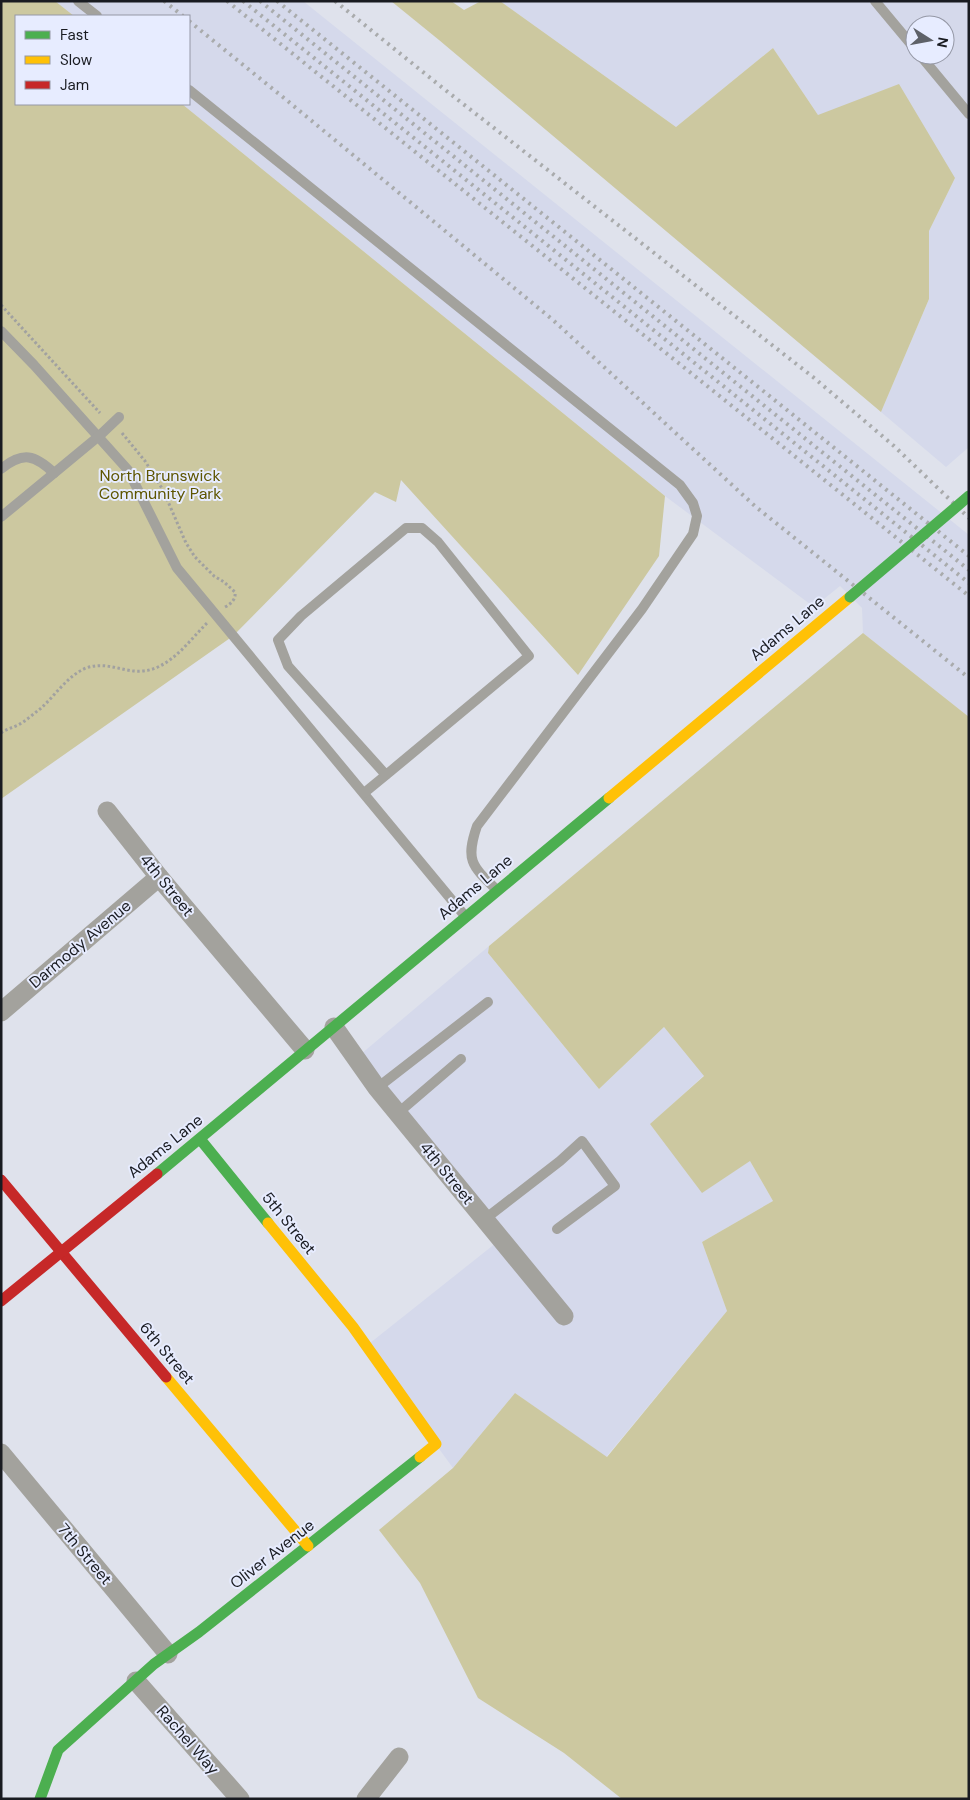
<svg xmlns="http://www.w3.org/2000/svg" width="970" height="1800" viewBox="0 0 970 1800" font-family="'DM Sans',sans-serif">
  <style>
    .built { fill: #d5d9eb; fill-rule: evenodd }
    .green { fill: #ccc8a0 }
    .lines { fill: none; stroke-linecap: round; stroke-linejoin: round }
    .path { stroke: #a1a1a0; stroke-width: 3; stroke-dasharray: 2.5 2.5; stroke-linecap: butt }
    .lane { stroke: #a3a29d; stroke-width: 10 }
    .street { stroke: #a3a29d; stroke-width: 19 }
    .fast { stroke: #4caf50; stroke-width: 11 }
    .slow { stroke: #ffc107; stroke-width: 11 }
    .jam { stroke: #c62828; stroke-width: 11 }
    .rail { stroke: #a9abac; stroke-width: 4; stroke-dasharray: 2.5 5; stroke-linecap: butt }
    .fast-bridge { stroke: #4caf50; stroke-width: 11 }
    .labels { text-anchor: middle; dominant-baseline: central; stroke-width: 4; stroke-linejoin: round; paint-order: stroke }
    .park-label { font-size: 16px; fill: #5e5500; stroke: #e7ecff }
    .street-label { font-size: 16px; fill: #191b21; stroke: #e7ecff }
  </style>
  <rect width="100%" height="100%" fill="#dfe2ec"/>
  <!-- built -->
  <g class="built">
    <path d="M55 1H303L969 535V717L863 633 862 608 840 586 814 607 665 496 182 104H189V16H74Z"/>
    <path d="M500 1H969V447L946 467 881 412 929 299V231L955 178 818 115 773 48 676 127ZM915 25H945V55H915Z"/>
    <path d="M489 946 488 953 599 1089 664 1027 704 1075 651 1124 750 1161 773 1201 702 1242 727 1311 606 1457 515 1393 453 1468 365 1347 501 1239 354 1060Z"/>
  </g>
  <!-- green -->
  <g class="green">
    <path d="M1 1H55L74 16H16V104H182L665 496 659 556 578 675 401 480 396 502 375 492 233 636 1 799Z"/>
    <path d="M391 1H451L464 10 481 1H500L676 127 773 48 818 115 899 84 955 178 929 231V299L881 412 439 40Z"/>
    <path d="M863 633 969 717V1799H622L564 1753 478 1698 420 1583 379 1530 453 1468 515 1393 607 1457 727 1311 702 1242 773 1201 750 1161 702 1193 650 1124 704 1076 664 1027 599 1089 488 953 489 946Z"/>
  </g>
  <g class="lines">
    <!-- path -->
    <g class="path">
      <path d="M1 305 100 413"/>
      <path d="M122 433 145 461 163 490 186 543 195 557 214 576 224 582 235 592C236 599 232 603 225 607"/>
      <path d="M1 733C6 729 12 728 18 725 26 721 33 714 40 709 55 696 67 676 86 668 100 663 113 667 127 670 164 678 184 646 208 622"/>
    </g>
    <!-- lane -->
    <g class="lane">
      <path d="M78 1 97 16"/>
      <path d="M875 1 915 49"/>
      <path d="M920 55 969 114"/>
      <path d="M189 90 680 485 693 503 697 516 693 534 642 609 477 826C465 861 472 866 497 890"/>
      <path d="M1 331 34 365 128 470 177 568 465 916"/>
      <path d="M1 469C23 451 35 455 54 473"/>
      <path d="M1 517 99 436 119 417"/>
      <path d="M364 793 386 775 529 656 438 542 422 528H406L301 616 278 640 288 666 386 775"/>
      <path d="M377 1088 488 1002"/>
      <path d="M398 1113 461 1059"/>
      <path d="M485 1219 560 1161 582 1141 615 1186 557 1229"/>
    </g>
    <!-- street -->
    <g class="street">
      <path d="M107 811 159 877 305 1050"/>
      <path d="M1 1012 159 877"/>
      <path d="M334 1027 377 1088 564 1316"/>
      <path d="M1 1453 168 1654"/>
      <path d="M136 1681 240 1799"/>
      <path d="M366 1799 399 1757"/>
    </g>
    <!-- fast -->
    <g class="fast">
      <path d="M200 1139 268 1223"/>
      <path d="M157 1174 609 798"/>
      <path d="M40 1799 58 1750 154 1664 199 1632 420 1457"/>
    </g>
    <!-- slow -->
    <g class="slow">
      <path d="M609 798 850 597"/>
      <path d="M268 1223 353 1327 436 1444 420 1457"/>
      <path d="M166 1377 308 1546"/>
    </g>
    <!-- jam -->
    <g class="jam">
      <path d="M1 1180 166 1377"/>
      <path d="M1 1301 157 1174"/>
    </g>
    <!-- rail -->
    <g class="rail">
      <path d="M164 1 183 16"/>
      <path d="M227 1 969 596"/>
      <path d="M243 1 969 583"/>
      <path d="M260 1 969 570"/>
      <path d="M277 1 969 556"/>
      <path d="M335 1 444 89 813 377 894 446 969 518"/>
      <path d="M189 21 284 98 553 320 756 507 969 678"/>
    </g>
    <!-- fast-bridge -->
    <path class="fast-bridge" d="M850 597 969 496"/>
  </g>
  <g class="labels">
    <!-- park labels -->
    <g class="park-label">
      <text x="160" y="475">North Brunswick<tspan x="160" dy="18">Community Park</tspan></text>
    </g>
    <!-- street labels -->
    <g class="street-label">
      <text transform="translate(787 628) rotate(-40)">Adams Lane</text>
      <text transform="translate(167 885) rotate(51)">4th Street</text>
      <text transform="translate(475 887) rotate(-40)">Adams Lane</text>
      <text transform="translate(80 944) rotate(-40)">Darmody Avenue</text>
      <text transform="translate(165 1146) rotate(-39)">Adams Lane</text>
      <text transform="translate(447 1173) rotate(51)">4th Street</text>
      <text transform="translate(289 1223) rotate(51)">5th Street</text>
      <text transform="translate(167 1353) rotate(50)">6th Street</text>
      <text transform="translate(85 1554) rotate(50)">7th Street</text>
      <text transform="translate(272 1554) rotate(-38)">Oliver Avenue</text>
      <text transform="translate(188 1740) rotate(49)">Rachel Way</text>
    </g>
  </g>
  <!-- border -->
  <rect width="970" height="1800" fill="none" stroke="#191b21" stroke-width="5"/>
  <!-- legend -->
  <rect x="15" y="15" width="175" height="90" fill="#e7ecff" stroke="#9598a6"/>
  <rect x="25" y="31" width="25" height="8" fill="#4caf50" stroke="#9598a6"/>
  <text x="60" y="40" font-size="15" fill="#191b21">Fast</text>
  <rect x="25" y="56" width="25" height="8" fill="#ffc107" stroke="#9598a6"/>
  <text x="60" y="65" font-size="15" fill="#191b21">Slow</text>
  <rect x="25" y="81" width="25" height="8" fill="#c62828" stroke="#9598a6"/>
  <text x="60" y="90" font-size="15" fill="#191b21">Jam</text>
  <!-- north arrow -->
  <g transform="translate(930 40) rotate(101)"><circle r="24" fill="#e7ecff" stroke="#9598a6"/>
  <path d="M0-4L9 19L0 12L-9 19Z" fill="#5e6168"/>
  <text y="-8" font-size="14" font-weight="bold" text-anchor="middle" fill="#191b21">N</text>
  </g>
</svg>
